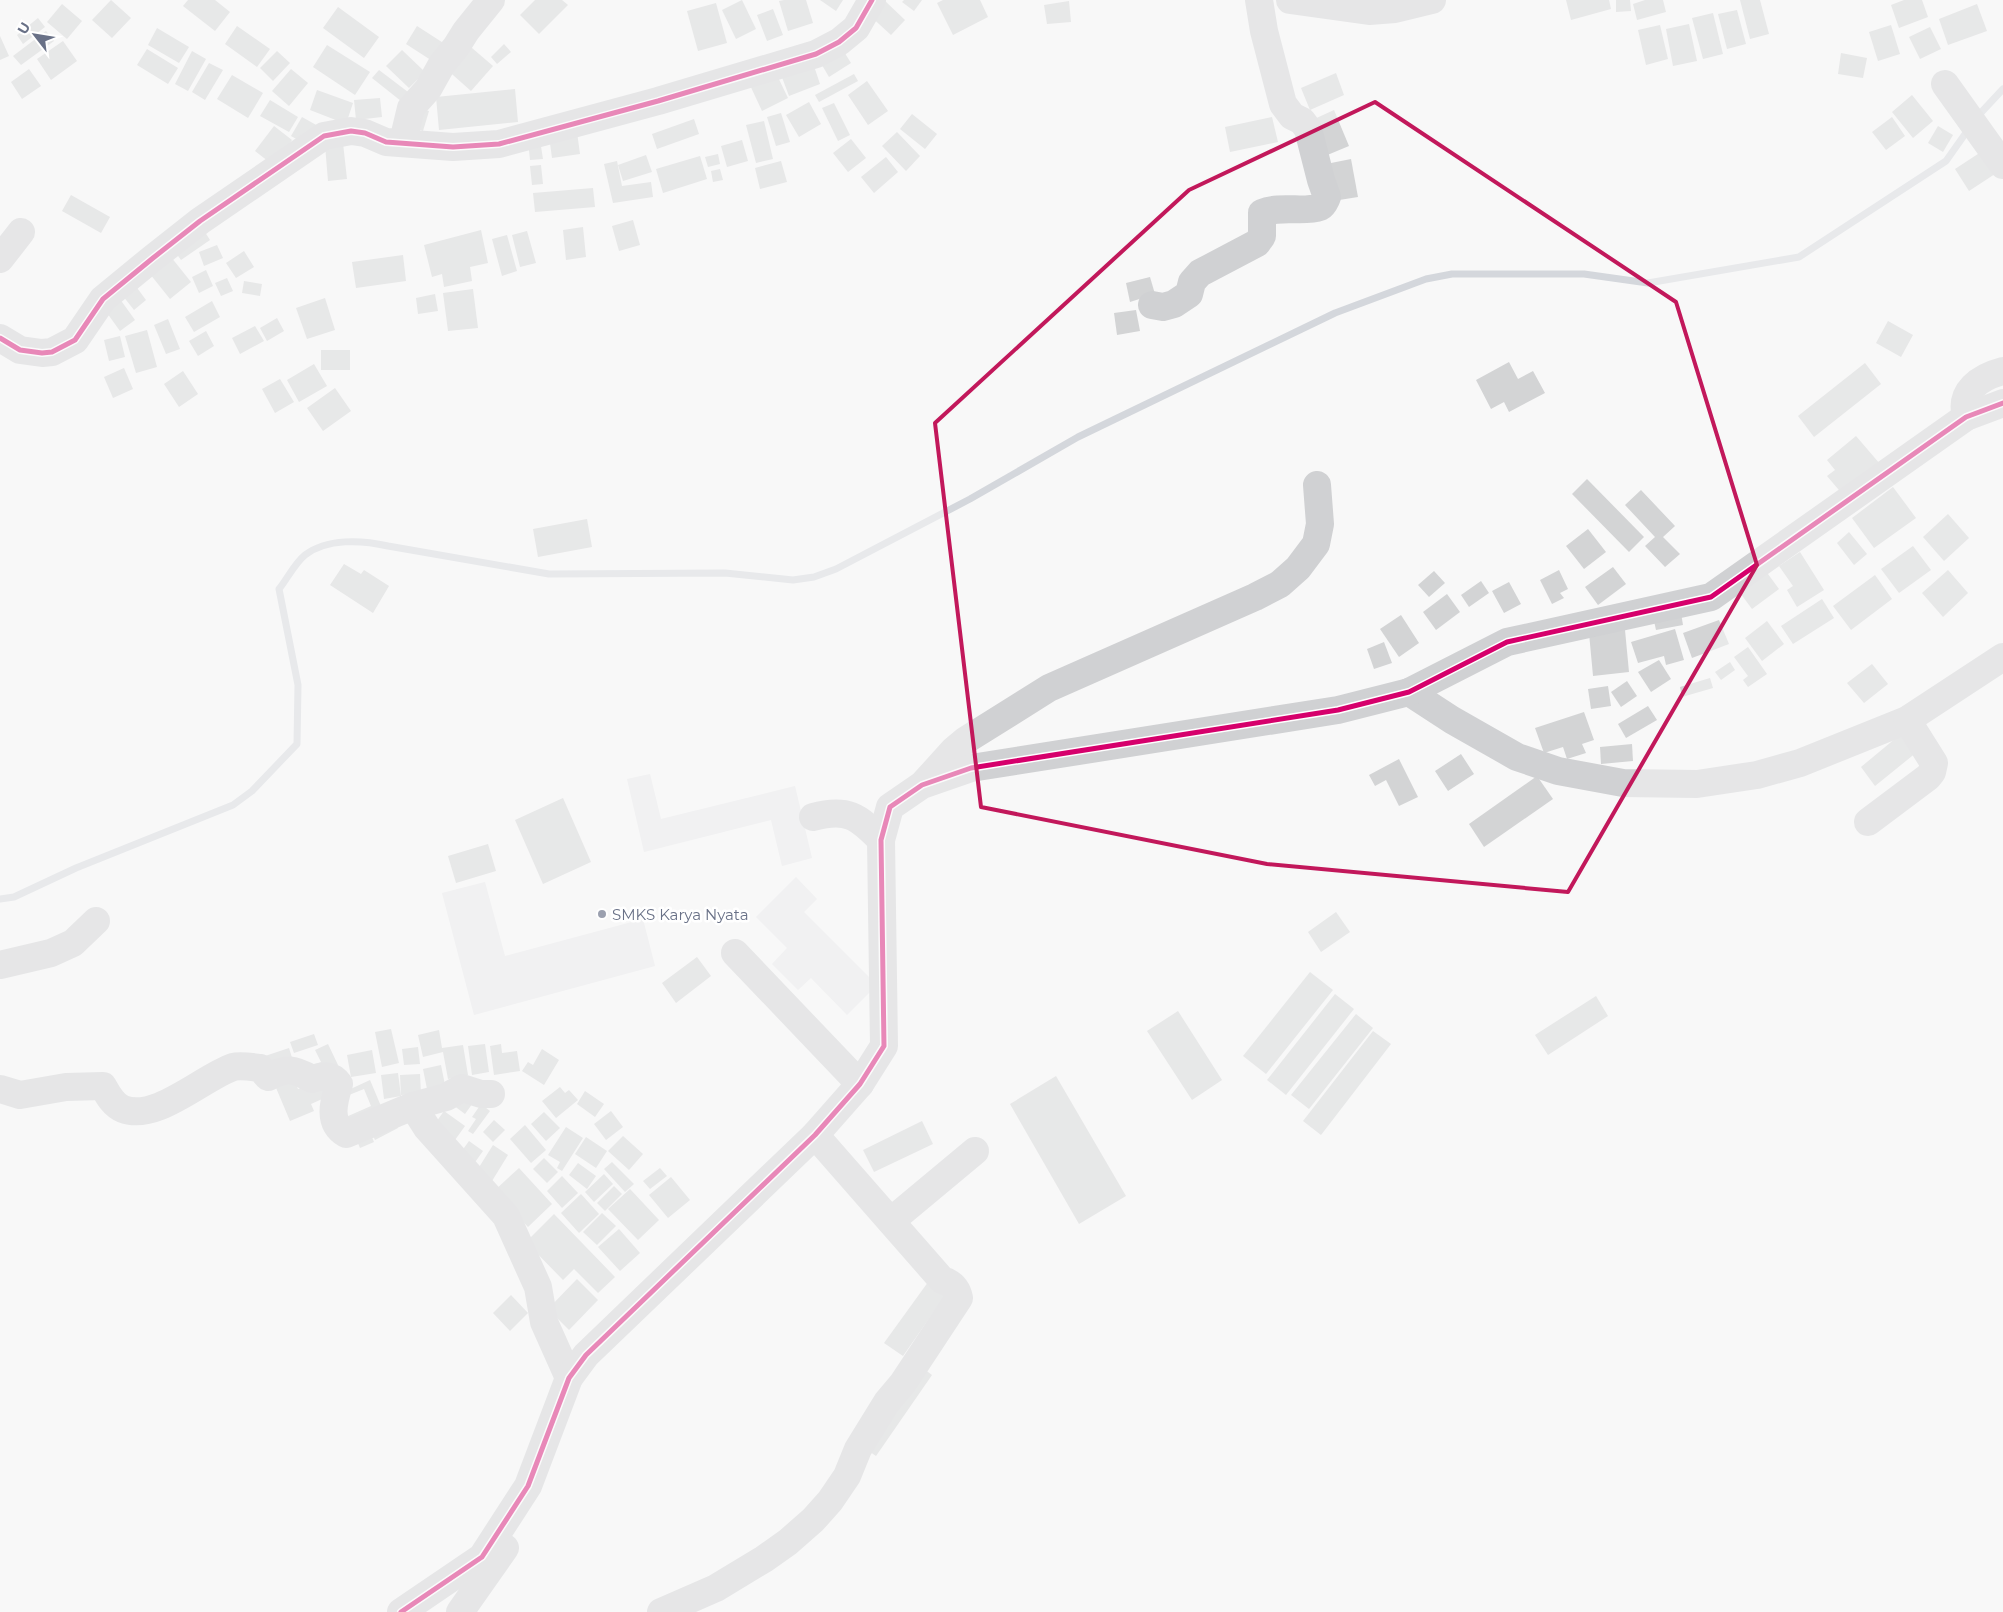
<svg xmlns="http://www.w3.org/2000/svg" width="2003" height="1612" viewBox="0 0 2003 1612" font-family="Montserrat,sans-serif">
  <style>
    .built { fill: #e8e8ea }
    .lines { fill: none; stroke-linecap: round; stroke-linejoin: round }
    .stream { stroke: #d4d7dc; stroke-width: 7 }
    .building { fill: #d3d4d5 }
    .minor { stroke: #d0d1d3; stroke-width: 28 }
    .cycleway-casing { stroke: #fff; stroke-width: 8 }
    .cycleway { stroke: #d6006c; stroke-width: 5 }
    .marked { fill: none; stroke: #c2185b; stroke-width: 4; stroke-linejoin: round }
    .poi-dot { fill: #9ba0af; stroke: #fff; stroke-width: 2 }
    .labels { text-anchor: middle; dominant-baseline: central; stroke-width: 5; stroke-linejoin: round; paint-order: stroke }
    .poi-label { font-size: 15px; fill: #697187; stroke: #fff; text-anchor: start }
  </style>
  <rect width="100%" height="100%" fill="#f8f8f8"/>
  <!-- built -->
  <g class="built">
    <path d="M650 774 661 819 795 786 812 858 782 866 771 820 644 852 627 779Z"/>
    <path d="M796 877 817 899 804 912 877 985 847 1015 811 978 798 990 772 964 787 948 756 917Z"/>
    <path d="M485 882 505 956 643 919 655 966 474 1015 442 893Z"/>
  </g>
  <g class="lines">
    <!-- stream -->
    <g class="stream">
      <path d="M1976 118 2003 89"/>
      <path d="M0 899 14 897 76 868 233 805 252 791 297 744 298 685 279 589C287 579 295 563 305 555 327 538 362 540 388 546L549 574 725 573 793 580 814 577 836 569 970 499 1078 437 1335 313 1426 279 1452 274H1584L1648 283 1799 257 1946 161 1970 127"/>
    </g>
  </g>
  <!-- building -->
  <g class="building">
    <path d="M111 0 131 18 112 38 92 20Z"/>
    <path d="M188 0H215L230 12 215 31 183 6Z"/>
    <path d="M535 0H562L568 5 539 34 520 15Z"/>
    <path d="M742 0 756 29 736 39 722 10Z"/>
    <path d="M784 0H806L813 23 788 31 779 1Z"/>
    <path d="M820 0H843L836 11Z"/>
    <path d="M884 0 905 20 891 35 867 13Z"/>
    <path d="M904 0H922L914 11 902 2Z"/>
    <path d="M943 0H980L988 17 953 35 937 3Z"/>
    <path d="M1566 0H1609L1611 9 1571 20Z"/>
    <path d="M1616 0H1630L1631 11 1616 12Z"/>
    <path d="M1645 0H1663L1666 12 1637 20 1633 4Z"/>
    <path d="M1740 0H1760L1769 34 1750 39Z"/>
    <path d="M1904 0H1922L1928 17 1899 28 1891 5Z"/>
    <path d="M1069 1 1071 22 1047 24 1044 5Z"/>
    <path d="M716 3 727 43 698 51 687 11Z"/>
    <path d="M62 4 82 21 67 39 47 22Z"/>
    <path d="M1977 4 1987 31 1948 45 1939 19Z"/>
    <path d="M338 7 379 37 364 58 323 28Z"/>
    <path d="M773 9 783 35 767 41 757 15Z"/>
    <path d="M1737 10 1746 44 1727 49 1718 14Z"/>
    <path d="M1713 13 1723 54 1703 59 1692 18Z"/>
    <path d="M38 18 45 27 23 44 17 35Z"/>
    <path d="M1689 24 1697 61 1673 66 1666 29Z"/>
    <path d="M1660 25 1668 59 1646 65 1638 30Z"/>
    <path d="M1891 25 1900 54 1878 61 1869 32Z"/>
    <path d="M237 26 270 49 257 67 225 44Z"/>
    <path d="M417 26 448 46 437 64 406 44Z"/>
    <path d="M1930 27 1941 49 1920 59 1909 37Z"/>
    <path d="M157 28 189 47 179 63 148 45Z"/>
    <path d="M46 31 54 41 21 65 13 56Z"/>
    <path d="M0 36 9 56 0 60Z"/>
    <path d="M63 41 77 61 51 80 37 59Z"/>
    <path d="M465 42 493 66 471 91 444 67Z"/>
    <path d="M504 44 511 52 497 64 491 57Z"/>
    <path d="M327 45 370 72 355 95 313 67Z"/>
    <path d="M841 47 851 63 829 77 819 60Z"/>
    <path d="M147 49 178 68 168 84 137 65Z"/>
    <path d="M402 50 425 72 409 88 386 66Z"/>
    <path d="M192 51 206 59 188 91 175 84Z"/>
    <path d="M277 51 290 63 273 81 260 68Z"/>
    <path d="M1841 53 1867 58 1863 78 1838 74Z"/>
    <path d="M812 60 820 84 789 96 780 72Z"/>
    <path d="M209 63 223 70 205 100 192 92Z"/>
    <path d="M29 69 41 86 22 99 11 82Z"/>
    <path d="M291 69 308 83 289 106 272 91Z"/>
    <path d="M379 70 408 92 401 101 372 78Z"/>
    <path d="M775 71 788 98 762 111 749 83Z"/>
    <path d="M1336 73 1344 95 1310 110 1301 88Z"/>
    <path d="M854 74 858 81 819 102 815 95Z"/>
    <path d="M232 75 263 93 248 118 217 99Z"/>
    <path d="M867 81 888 111 868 125 848 95Z"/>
    <path d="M515 89 518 122 439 130 436 97Z"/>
    <path d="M317 90 353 103 346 124 310 110Z"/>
    <path d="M1912 95 1933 121 1913 138 1892 112Z"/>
    <path d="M380 98 382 117 356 120 354 100Z"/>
    <path d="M270 100 298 117 289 132 260 116Z"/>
    <path d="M809 102 821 124 799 137 786 115Z"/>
    <path d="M834 103 850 135 838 141 822 108Z"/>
    <path d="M415 107 429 111 423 131 409 127Z"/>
    <path d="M1334 110 1349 146 1325 156 1310 121Z"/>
    <path d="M781 113 790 142 776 146 767 117Z"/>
    <path d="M912 114 937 134 925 149 900 129Z"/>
    <path d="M302 117 318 126 307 145 291 136Z"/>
    <path d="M1272 117 1278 142 1230 152 1225 127Z"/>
    <path d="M1892 117 1905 136 1886 150 1872 132Z"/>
    <path d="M694 119 699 134 657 149 652 134Z"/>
    <path d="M764 121 773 159 756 163 746 125Z"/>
    <path d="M274 126 292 140 273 165 255 151Z"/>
    <path d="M1938 126 1953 135 1943 152 1928 143Z"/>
    <path d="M577 132 580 154 552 158 549 136Z"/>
    <path d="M897 132 920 156 906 171 882 146Z"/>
    <path d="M851 139 866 158 848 172 833 153Z"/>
    <path d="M540 140 543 159 530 160 528 141Z"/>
    <path d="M742 140 748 161 727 167 721 146Z"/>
    <path d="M343 143 347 179 328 181 325 145Z"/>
    <path d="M1984 150 1998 172 1969 191 1955 169Z"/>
    <path d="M718 154 720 164 708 167 705 157Z"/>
    <path d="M646 155 652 172 623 181 618 165Z"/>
    <path d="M700 156 707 179 663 193 656 169Z"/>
    <path d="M886 157 898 172 874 193 861 177Z"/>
    <path d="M1351 159 1358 197 1333 201 1326 164Z"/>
    <path d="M617 161 622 186 651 182 653 197 613 203 604 164Z"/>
    <path d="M781 161 787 182 760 189 755 168Z"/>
    <path d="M541 165 543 184 532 185 530 166Z"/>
    <path d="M720 169 723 180 713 182 711 171Z"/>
    <path d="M593 188 595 207 535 212 533 193Z"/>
    <path d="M71 195 110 217 101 233 62 211Z"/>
    <path d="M633 220 640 245 619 251 612 226Z"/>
    <path d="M583 227 586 257 566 260 563 230Z"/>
    <path d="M203 229 210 240 181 260 173 249Z"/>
    <path d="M481 230 488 263 470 267 472 281 444 287 442 274 432 277 424 245Z"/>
    <path d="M527 231 536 263 520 267 512 235Z"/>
    <path d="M507 235 517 271 502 276 492 239Z"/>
    <path d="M217 245 223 258 204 266 199 252Z"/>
    <path d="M244 251 254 267 236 278 226 263Z"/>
    <path d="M167 252 191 282 170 299 146 269Z"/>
    <path d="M403 255 406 281 356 288 352 262Z"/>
    <path d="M206 270 213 286 199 293 192 277Z"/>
    <path d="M1150 277 1155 294 1130 302 1126 283Z"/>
    <path d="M227 278 233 291 221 296 215 283Z"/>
    <path d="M132 281 146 300 134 310 119 291Z"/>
    <path d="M244 281 262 284 260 296 242 293Z"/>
    <path d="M473 289 478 328 448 331 443 293Z"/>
    <path d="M435 294 438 311 418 314 416 298Z"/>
    <path d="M117 295 135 320 120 331 102 306Z"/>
    <path d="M325 298 335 330 307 339 296 308Z"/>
    <path d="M212 301 220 317 194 332 185 317Z"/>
    <path d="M1136 310 1140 331 1117 335 1114 313Z"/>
    <path d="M277 318 284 331 267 341 260 328Z"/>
    <path d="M168 319 180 349 166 354 154 325Z"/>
    <path d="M1888 321 1913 335 1901 357 1876 343Z"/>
    <path d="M255 326 264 341 240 354 232 338Z"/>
    <path d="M147 330 157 367 136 373 125 336Z"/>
    <path d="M206 331 214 346 198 356 189 341Z"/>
    <path d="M120 336 125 357 109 361 104 340Z"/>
    <rect x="321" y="350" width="29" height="20"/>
    <path d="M1509 362 1518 379 1533 371 1545 393 1509 412 1504 402 1491 409 1476 380Z"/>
    <path d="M1865 363 1881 384 1814 437 1798 416Z"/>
    <path d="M314 364 327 386 299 402 287 380Z"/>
    <path d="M124 368 133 389 113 398 104 377Z"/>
    <path d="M183 371 198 394 179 407 164 384Z"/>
    <path d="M280 379 294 402 275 413 262 389Z"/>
    <path d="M335 388 351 411 323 431 307 408Z"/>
    <path d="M1856 436 1880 464 1844 496 1827 476 1835 470 1827 460Z"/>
    <path d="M1587 479 1644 537 1629 552 1572 494Z"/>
    <path d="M1893 487 1916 518 1874 548 1852 518Z"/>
    <path d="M1641 490 1675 526 1663 537 1680 554 1665 567 1645 546 1655 537 1625 505Z"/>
    <path d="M1948 514 1969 538 1944 561 1923 537Z"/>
    <path d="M587 519 592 547 538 557 533 529Z"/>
    <path d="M1588 529 1606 552 1584 569 1566 546Z"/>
    <path d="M1849 532 1867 554 1854 565 1837 543Z"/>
    <path d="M1913 546 1931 570 1899 593 1881 569Z"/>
    <path d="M1800 552 1824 590 1797 607 1787 590 1793 586 1779 566Z"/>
    <path d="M344 564 361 574 364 570 389 586 373 613 330 585Z"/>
    <path d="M1613 567 1626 584 1598 605 1585 587Z"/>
    <path d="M1559 570 1568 589 1560 593 1564 598 1552 604 1540 580Z"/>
    <path d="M1765 570 1779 589 1752 609 1738 590Z"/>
    <path d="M1948 570 1968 593 1943 617 1922 593Z"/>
    <path d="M1434 571 1445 583 1429 597 1418 585Z"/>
    <path d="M1875 575 1892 599 1851 630 1833 606Z"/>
    <path d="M1481 581 1489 593 1469 607 1461 595Z"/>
    <path d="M1509 582 1521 604 1504 613 1492 591Z"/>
    <path d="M1447 594 1460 612 1436 630 1423 612Z"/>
    <path d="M1822 599 1834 618 1793 644 1781 626Z"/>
    <path d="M1680 607 1683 625 1656 630 1652 612Z"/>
    <path d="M1401 615 1419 643 1399 657 1380 629Z"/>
    <path d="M1719 620 1729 644 1692 658 1683 633Z"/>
    <path d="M1767 621 1784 644 1762 661 1745 638Z"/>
    <path d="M1675 629 1684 660 1666 665 1664 656 1638 663 1631 642Z"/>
    <path d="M1625 630 1629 672 1593 676 1589 633Z"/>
    <path d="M1384 642 1392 663 1374 669 1367 649Z"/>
    <path d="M1748 647 1767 674 1748 687 1743 680 1748 676 1734 657Z"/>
    <path d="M1659 660 1671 679 1651 692 1638 672Z"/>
    <path d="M1730 662 1735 670 1721 680 1715 672Z"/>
    <path d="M1872 664 1888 684 1864 703 1847 683Z"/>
    <path d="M1710 678 1713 688 1682 697 1680 687Z"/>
    <path d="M1627 681 1637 696 1621 707 1611 692Z"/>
    <path d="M1608 686 1611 706 1591 709 1588 689Z"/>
    <path d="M1648 706 1657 720 1626 738 1618 724Z"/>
    <path d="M1584 712 1594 740 1582 744 1586 753 1567 759 1563 747 1544 753 1535 728Z"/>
    <path d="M1902 733 1917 752 1875 786 1861 767Z"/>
    <path d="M1632 744 1633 761 1601 764 1600 747Z"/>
    <path d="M1461 754 1474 774 1448 791 1435 771Z"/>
    <path d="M1399 759 1418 797 1399 806 1386 780 1375 786 1369 775Z"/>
    <path d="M1537 776 1553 799 1484 847 1469 824Z"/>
    <path d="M563 798 591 862 543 884 515 820Z"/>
    <path d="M488 844 496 871 456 883 448 856Z"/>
    <path d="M1336 912 1350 932 1321 952 1308 932Z"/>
    <path d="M697 957 711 976 676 1003 662 983Z"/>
    <path d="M1310 972 1333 990 1266 1074 1243 1056Z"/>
    <path d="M1335 994 1354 1009 1286 1095 1267 1080Z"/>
    <path d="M1596 996 1608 1016 1548 1055 1535 1035Z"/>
    <path d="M1178 1011 1222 1080 1192 1100 1147 1031Z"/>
    <path d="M1356 1014 1373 1028 1309 1109 1291 1095Z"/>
    <path d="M391 1029 399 1063 382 1067 375 1032Z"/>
    <path d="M439 1030 442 1048 463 1045 468 1075 448 1079 443 1052 423 1057 418 1035Z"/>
    <path d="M1373 1031 1391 1044 1321 1135 1303 1121Z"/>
    <path d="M314 1034 318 1045 294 1053 290 1042Z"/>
    <path d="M328 1044 338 1065 319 1074 315 1064 321 1062 315 1050Z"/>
    <path d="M485 1044 489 1072 472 1075 468 1046Z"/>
    <path d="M501 1044 502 1053 517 1051 520 1071 494 1075 490 1046Z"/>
    <path d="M418 1047 420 1064 404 1065 402 1049Z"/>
    <path d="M289 1048 293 1061 269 1069 265 1056Z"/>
    <path d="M542 1049 559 1060 544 1085 522 1071 528 1062 533 1065Z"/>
    <path d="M372 1050 376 1073 351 1077 347 1055Z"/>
    <path d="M441 1065 445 1085 427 1089 423 1069Z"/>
    <path d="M398 1073 401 1096 384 1099 381 1075Z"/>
    <path d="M420 1074 421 1094 401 1095 400 1075Z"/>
    <path d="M292 1075 298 1089 324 1078 331 1095 311 1104 314 1111 290 1121 274 1083Z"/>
    <path d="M1056 1076 1126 1196 1079 1224 1010 1104Z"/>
    <path d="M370 1080 383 1111 349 1125 346 1117 371 1106 364 1089 344 1097 342 1093Z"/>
    <path d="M560 1087 565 1093 569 1090 578 1100 556 1118 542 1101Z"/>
    <path d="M585 1091 604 1104 595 1117 577 1104Z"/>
    <path d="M475 1100 465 1114 453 1105Z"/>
    <path d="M481 1104 490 1111 473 1134 468 1131 476 1119 472 1117Z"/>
    <path d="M444 1111 465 1126 455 1140 434 1125Z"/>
    <path d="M611 1111 623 1127 606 1140 594 1124Z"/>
    <path d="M544 1112 560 1128 546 1141 531 1124Z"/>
    <path d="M392 1118 398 1128 375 1140 370 1130Z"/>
    <path d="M494 1120 505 1130 493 1142 483 1132Z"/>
    <path d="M922 1121 933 1144 874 1172 863 1150Z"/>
    <path d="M525 1125 546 1150 531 1163 510 1139Z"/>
    <path d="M566 1127 583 1138 562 1171 557 1168 560 1162 548 1155Z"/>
    <path d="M369 1130 374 1142 360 1148 355 1136Z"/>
    <path d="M623 1136 643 1154 629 1170 608 1151Z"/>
    <path d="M586 1137 607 1151 596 1168 575 1154Z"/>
    <path d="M469 1141 483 1151 473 1165 459 1155Z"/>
    <path d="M493 1145 508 1155 492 1181 476 1172Z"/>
    <path d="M544 1158 558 1172 547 1183 533 1169Z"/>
    <path d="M612 1162 634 1184 625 1192 604 1169Z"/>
    <path d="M578 1163 596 1176 587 1189 569 1175Z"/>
    <path d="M519 1168 552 1204 528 1227 494 1191Z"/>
    <path d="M660 1168 667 1176 650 1189 643 1181Z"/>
    <path d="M604 1174 613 1184 594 1202 585 1192Z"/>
    <path d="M562 1176 578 1193 562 1208 547 1191Z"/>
    <path d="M671 1177 690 1200 668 1218 649 1195Z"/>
    <path d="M614 1186 622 1194 605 1211 597 1203Z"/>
    <path d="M630 1189 659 1220 638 1240 608 1209Z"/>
    <path d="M581 1194 599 1214 579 1233 561 1213Z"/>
    <path d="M602 1213 616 1226 597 1245 583 1232Z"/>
    <path d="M554 1214 615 1277 598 1293 574 1269 563 1280 526 1242Z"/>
    <path d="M619 1229 640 1253 620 1271 598 1247Z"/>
    <path d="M931 1278 949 1290 903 1356 884 1343Z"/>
    <path d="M577 1279 598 1300 569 1330 548 1309Z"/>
    <path d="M511 1295 528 1313 510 1331 493 1313Z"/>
    <path d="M920 1366 932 1375 876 1456 863 1447Z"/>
  </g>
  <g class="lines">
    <!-- minor -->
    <g class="minor">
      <path d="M1290 0 1369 11 1395 9 1432 0"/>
      <path d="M1945 84 2003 165"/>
      <path d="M405 142V133L411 108 428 89 442 64 456 47 466 31 491 0"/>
      <path d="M0 259 21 232"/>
      <path d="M1152 305 1163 307 1174 304 1189 294 1192 282 1200 273 1257 243 1262 236V213C1281 205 1304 213 1320 207 1324 205 1325 201 1327 197L1321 180 1308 129 1302 121 1292 116 1283 104 1264 31 1259 0"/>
      <path d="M0 338 20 350 42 353 52 352 75 340 103 299 153 258 200 221 324 136 351 131 365 133 386 142 453 147 499 144 658 101 816 54 839 42 856 28 872 0"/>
      <path d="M1966 417C1959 391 1980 377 2003 371"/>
      <path d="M1409 692 1452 720 1517 757 1558 771 1623 783 1697 784 1757 775 1800 763 1907 720 2003 657"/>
      <path d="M925 782 954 750 966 740 1049 688 1255 597 1280 584 1298 568 1316 544 1320 524 1317 485"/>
      <path d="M813 817C847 808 858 816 881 840"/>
      <path d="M1868 822 1928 777 1932 772 1934 763 1907 720"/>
      <path d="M735 953 860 1084"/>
      <path d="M0 965 51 953 73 943 96 921"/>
      <path d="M0 1089 20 1095 66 1087 103 1086C108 1095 113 1105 123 1109 156 1122 202 1078 233 1067 240 1065 252 1067 260 1068L268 1077C287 1067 294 1069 312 1079 323 1076 331 1073 339 1084 334 1101 327 1123 346 1134L413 1106 427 1128 506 1216 538 1287 544 1322 569 1378"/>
      <path d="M413 1106 446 1097 462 1088 481 1094H491"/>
      <path d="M891 1221 975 1151"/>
      <path d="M401 1612 482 1557 528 1486 569 1378 586 1355 815 1135 860 1084 884 1046 881 840 890 807 922 785 971 768 1338 710 1409 692 1507 642 1711 597 1966 417 2003 403"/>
      <path d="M460 1612 505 1548"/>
      <path d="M661 1612 716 1588 764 1559 788 1542 813 1520 830 1501 847 1476 858 1449 887 1402 903 1383 959 1298C957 1288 952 1283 942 1280L815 1135"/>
    </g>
    <!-- cycleway casing -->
    <g class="cycleway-casing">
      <g id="cycleway">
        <path d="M0 338 20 350 42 353 52 352 75 340 103 299 153 258 200 221 324 136 351 131 365 133 386 142 453 147 499 144 658 101 816 54 839 42 856 28 872 0"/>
        <path d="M401 1612 482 1557 528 1486 569 1378 586 1355 815 1135 860 1084 884 1046 881 840 890 807 922 785 971 768 1338 710 1409 692 1507 642 1711 597 1966 417 2003 403"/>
      </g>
    </g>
    <!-- cycleway -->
    <use href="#cycleway" class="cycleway"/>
  </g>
  <!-- marked area -->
  <path d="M0 0H2003V1612H0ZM1375 102 1676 302 1757 565 1568 892 1267 864 981 807 935 423 1189 190Z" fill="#f8f8f8" fill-opacity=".55" fill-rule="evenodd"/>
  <path class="marked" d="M1375 102 1676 302 1757 565 1568 892 1267 864 981 807 935 423 1189 190Z"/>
  <!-- markers -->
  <circle class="poi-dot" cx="602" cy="914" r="5"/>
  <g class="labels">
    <!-- poi labels -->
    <g class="poi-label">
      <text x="612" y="914">SMKS Karya Nyata</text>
    </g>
  </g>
  <!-- north arrow -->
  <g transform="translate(35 35) rotate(301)" stroke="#ffffff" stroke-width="4" paint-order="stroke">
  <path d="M0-4L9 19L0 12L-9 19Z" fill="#697187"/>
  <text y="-8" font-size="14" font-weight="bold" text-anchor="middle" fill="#697187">U</text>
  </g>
</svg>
